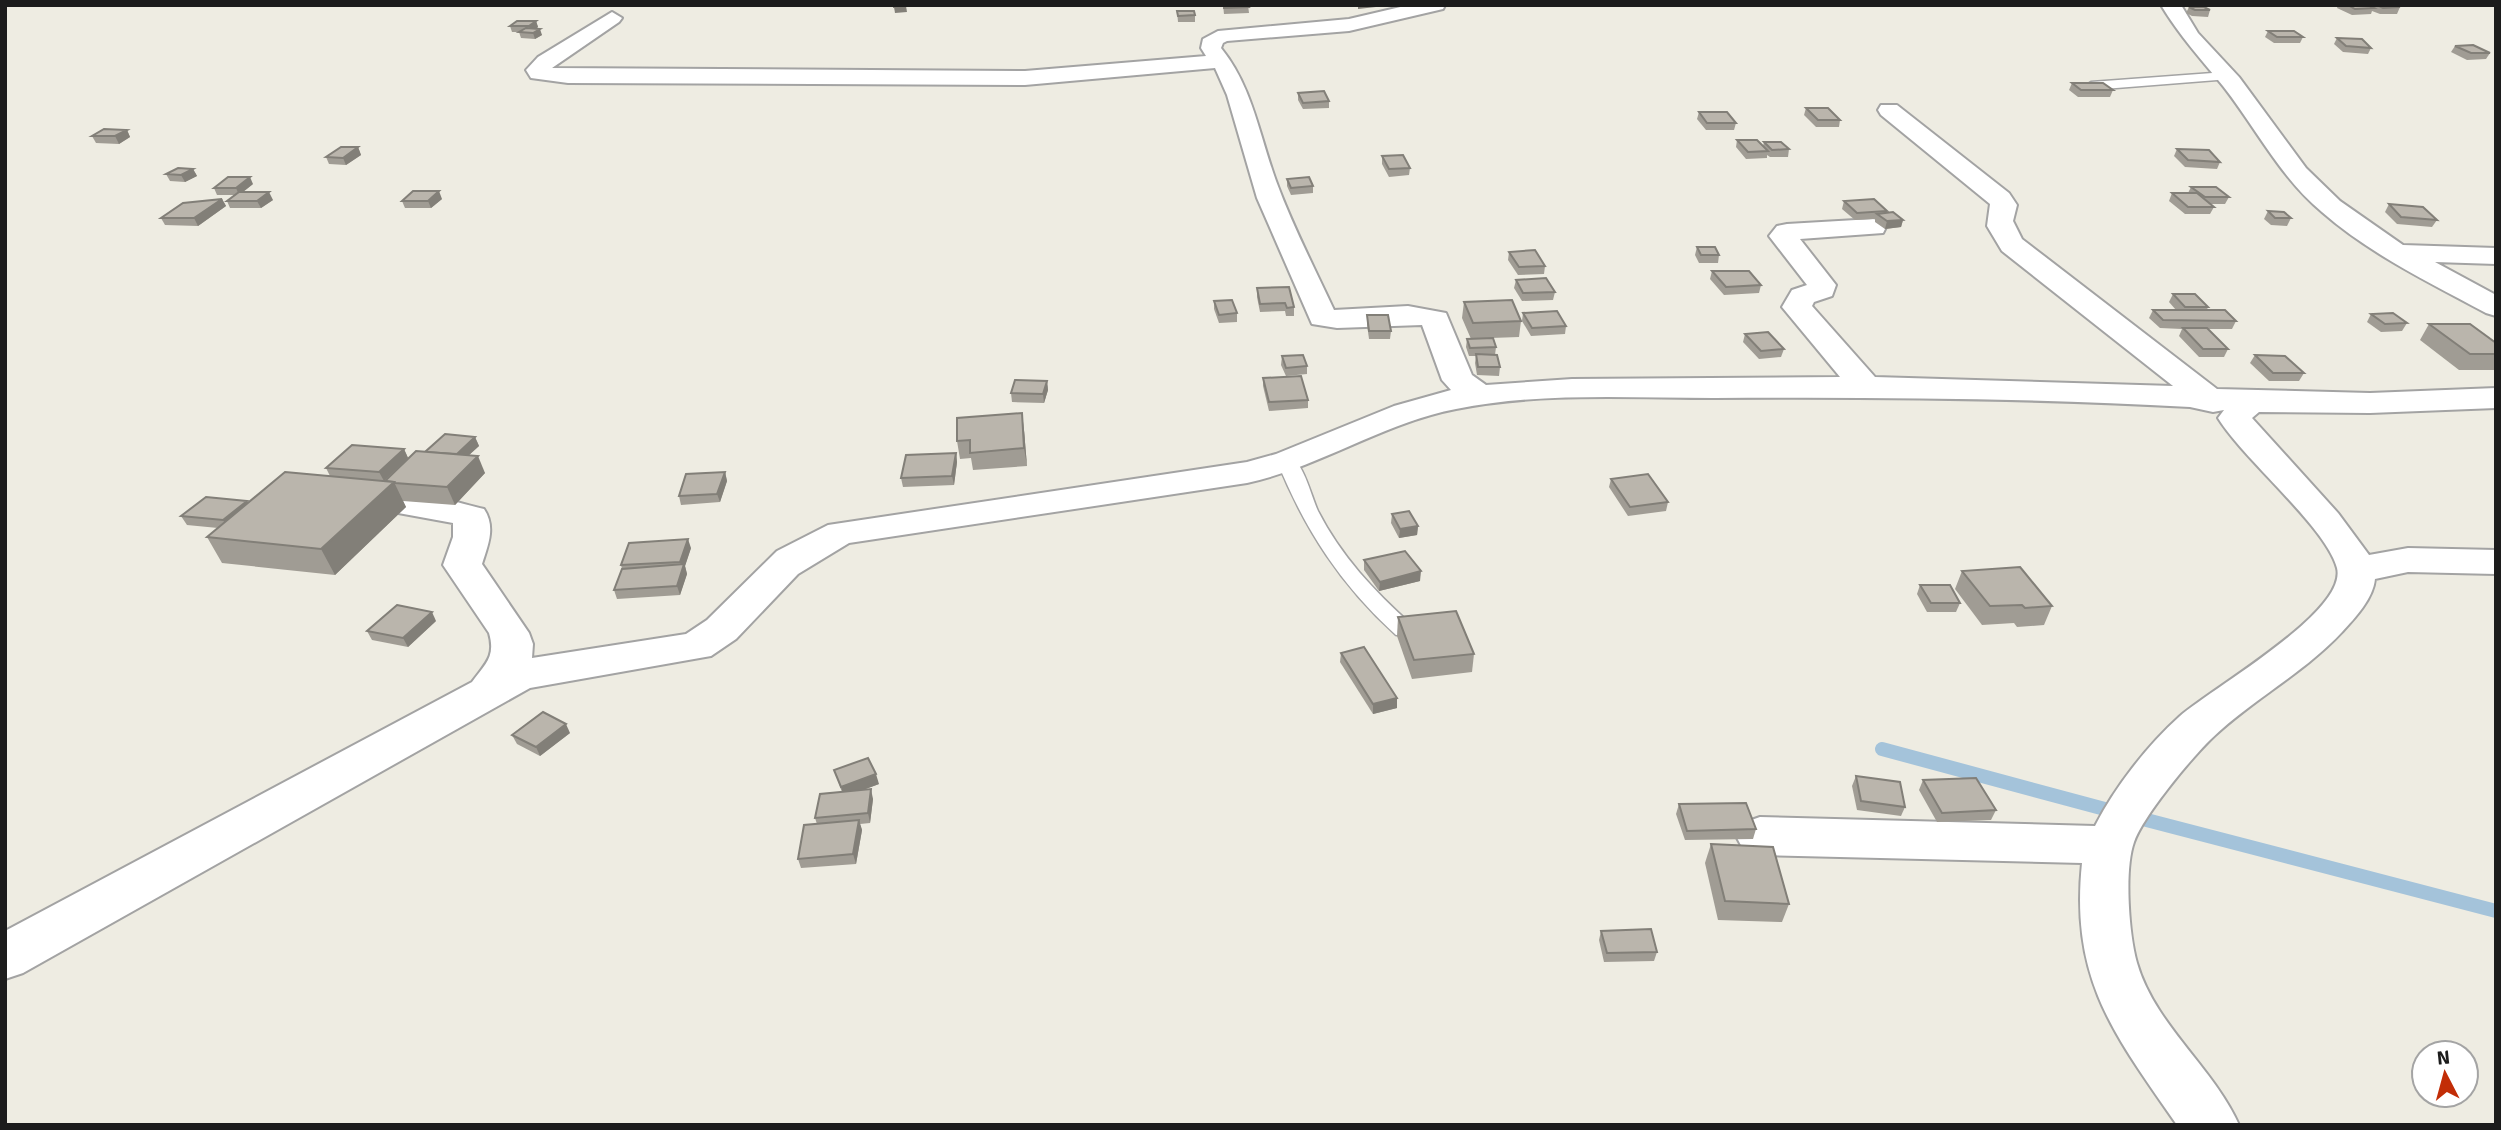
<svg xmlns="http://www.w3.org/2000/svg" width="2501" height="1130" viewBox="0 0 2501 1130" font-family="Signika,sans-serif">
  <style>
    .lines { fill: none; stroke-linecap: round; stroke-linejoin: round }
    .stream { stroke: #a4c3da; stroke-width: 14 }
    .service-casing { stroke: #a3a3a3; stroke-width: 3 }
    .minor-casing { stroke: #a3a3a3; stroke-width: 4 }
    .service { fill: #fff; fill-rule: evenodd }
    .minor { fill: #fff; fill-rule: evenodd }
    .wall { fill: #a09c94 }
    .shaded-wall { fill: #827f78 }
    .building { fill: #bab5ac; stroke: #827f78; stroke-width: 2 }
  </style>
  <rect width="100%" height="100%" fill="#eeece2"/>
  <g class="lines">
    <!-- stream -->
    <g class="stream">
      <path d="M1882 749 2116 812"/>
      <path d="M2135 817 2496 911"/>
    </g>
    <!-- service casing -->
    <g class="service-casing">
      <g id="service">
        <path d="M2226 72 2230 73V79L2091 90 2085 86 2091 82Z"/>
        <path d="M1287 455C1303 459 1311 496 1318 511 1341 556 1374 591 1412 625L1415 630 1412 635H1396C1341 585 1305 530 1277 461Z"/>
      </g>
    </g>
    <!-- minor casing -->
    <g class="minor-casing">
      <g id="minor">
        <path d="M1409 5H1445L1443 9 1349 31 1227 41 1223 43 1221 48C1252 86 1259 134 1276 181 1292 225 1314 267 1334 310L1408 306 1446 313 1472 375 1486 385 1572 379 1840 377 1782 307 1792 290 1807 285 1769 236 1777 226 1787 224 1873 219 1883 221 1886 227 1883 233 1800 239 1836 285 1832 296 1814 302 1812 306 1875 377 2173 386 2002 251 1987 226 1990 204 1881 115 1878 110 1881 105H1897L2009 193 2017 205 2013 221 2022 239 2217 389 2370 393 2496 388V408L2370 413 2259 412 2252 418 2338 513 2369 555 2408 548 2496 550V574L2408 572 2375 579C2373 599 2355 618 2342 632 2303 674 2251 700 2210 740 2189 761 2144 815 2134 842 2124 870 2129 935 2137 963 2155 1025 2213 1067 2239 1125H2177C2114 1034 2070 980 2082 863L1760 855 1743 849 1736 836 1743 823 1760 817 2095 826C2115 787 2147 746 2179 717 2210 689 2348 612 2337 568 2326 527 2244 460 2218 418L2224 410 2213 412 2190 407C2031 398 1873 397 1714 398 1629 398 1540 392 1456 409 1383 423 1320 467 1247 483L849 543 798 574 736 639 711 656 530 688 23 973 5 979V931L472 682C485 664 496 657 489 633L443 565 453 537V523L338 502 333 494 338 486C375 477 447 500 484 509 496 527 488 545 482 564L529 633 533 644 532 658 686 634 707 620 777 551 828 525 1247 462 1276 454 1394 406 1451 390 1442 380 1422 325 1337 328 1312 324 1257 198 1227 95 1215 68 1025 85 568 83 531 78 526 70 538 57 612 12 622 18 619 22 552 68 1025 71 1206 56 1201 48 1203 39 1218 31 1349 19Z"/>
        <path d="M2161 5H2181L2198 33 2239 77 2306 168 2340 201 2403 245 2496 248V264L2435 262 2496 295V316L2486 313C2430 283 2370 254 2322 212 2280 177 2256 128 2223 86 2201 59 2179 35 2161 5Z"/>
      </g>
    </g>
    <!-- service -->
    <use href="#service" class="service"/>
    <!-- minor -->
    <use href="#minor" class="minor"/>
  </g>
  <!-- wall -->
  <g class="wall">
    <path d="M1223 5H1248L1249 13 1224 14Z"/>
    <path d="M2338 5H2395L2400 7 2397 14H2380L2372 11 2371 14 2352 15 2337 8Z"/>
    <path d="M2189 7 2210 10 2208 17 2192 16 2186 13Z"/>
    <path d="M1177 11 1195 15V22H1178Z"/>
    <path d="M536 21 538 27 536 29 542 35 535 39 521 38 519 32H512L510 26Z"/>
    <path d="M2268 31 2303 37 2300 43H2274L2265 37Z"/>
    <path d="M2337 38 2371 48 2368 54 2343 52 2334 44Z"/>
    <path d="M2455 46 2490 53 2486 59 2467 60 2451 52Z"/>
    <path d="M2072 83 2113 90 2110 97H2078L2069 90Z"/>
    <path d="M1298 93 1329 101V108L1303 109 1298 100Z"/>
    <path d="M1806 108 1840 120 1839 127H1816L1804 115Z"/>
    <path d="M1699 112 1736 123 1734 130H1706L1697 119Z"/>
    <path d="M127 130 130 137 119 144 96 143 92 136Z"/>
    <path d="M1737 140 1763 146 1764 142 1789 149 1788 157H1770L1767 155V158L1746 159 1736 147Z"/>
    <path d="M358 147 361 155 346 165 329 164 326 157Z"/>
    <path d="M2177 149 2220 162 2217 169 2185 167 2174 156Z"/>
    <path d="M1382 156 1410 168 1409 175 1389 177 1382 164Z"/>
    <path d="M193 169 197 176 185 182 170 181 166 174Z"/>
    <path d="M1287 179 1313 186V193L1291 195 1287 186Z"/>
    <path d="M253 184 243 192 273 200 261 208H230L227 201 234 195H217L214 188Z"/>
    <path d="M2191 187 2229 197 2225 204H2211L2214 207 2210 214H2185L2169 201 2172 193H2188Z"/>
    <path d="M222 199 226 206 198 226 165 225 161 218Z"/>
    <path d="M442 199 431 208H405L402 201Z"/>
    <path d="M1844 201 1887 211V213L1903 220 1901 227 1885 229 1875 222V219L1855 220 1842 209Z"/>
    <path d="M2389 204 2437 220 2432 227 2397 224 2385 212Z"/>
    <path d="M2268 211 2291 218 2287 226 2271 225 2264 219Z"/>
    <path d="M1697 247 1719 255 1718 263H1699L1695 255Z"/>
    <path d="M1509 252 1545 266 1544 274 1518 275 1508 260Z"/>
    <path d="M1712 271 1761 285 1759 293 1724 295 1710 279Z"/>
    <path d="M1516 280 1555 292 1553 300 1522 301 1514 288Z"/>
    <path d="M1257 288 1294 307V316H1286L1285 311 1260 312 1257 297Z"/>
    <path d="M2173 294 2208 307 2207 310 2236 321 2232 329H2208L2228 349 2224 357H2199L2179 336 2182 329 2160 328 2149 318 2153 310H2176L2169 302Z"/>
    <path d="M1214 301 1237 313V322L1219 323 1214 309Z"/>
    <path d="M1464 302 1521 321 1519 337 1491 338 1496 347 1495 355 1500 367 1499 376 1477 375 1475 363 1476 356H1469L1466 347 1467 339H1471L1462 318Z"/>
    <path d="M1523 313 1566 326 1565 334 1531 336 1522 321Z"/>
    <path d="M2371 314 2407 323 2402 331 2381 332 2367 322Z"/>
    <path d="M1367 315 1391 331 1390 339H1369L1367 324Z"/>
    <path d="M2429 324 2496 343V370H2459L2420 340Z"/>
    <path d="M1745 334 1784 349 1781 357 1759 359 1743 342Z"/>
    <path d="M2255 355 2304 373 2299 381H2269L2250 363Z"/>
    <path d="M1282 356 1307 366V374L1286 376 1281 365Z"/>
    <path d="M1263 378 1308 400V408L1269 411 1263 386Z"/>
    <path d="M1047 381 1048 390 1044 403 1012 402 1011 393Z"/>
    <path d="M1024 430 1027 466 973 470 971 458 960 459 957 441Z"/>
    <path d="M475 437 479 446 469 455 485 473 455 505 403 501 406 507 335 575 222 563 207 537 218 528 187 525 181 516 248 503 330 476 326 468 404 449 408 458 384 481H385L425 452Z"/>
    <path d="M956 453 957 462 954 485 903 487 901 478Z"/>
    <path d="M725 472 727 481 720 502 681 505 679 496Z"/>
    <path d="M1611 479 1668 502 1666 511 1628 516 1609 487Z"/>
    <path d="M1392 514 1418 526 1417 535 1399 538 1391 523Z"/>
    <path d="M691 548 685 566 687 574 680 595 617 599 614 590 622 569 621 565Z"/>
    <path d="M1364 560 1420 581 1379 591 1364 570Z"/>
    <path d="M1962 571 2052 606 2044 625 2017 627 2014 623 1982 625 1955 589Z"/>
    <path d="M1920 585 1960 603 1956 612H1927L1917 594Z"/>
    <path d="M1398 617 1474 654 1472 672 1412 679 1397 636Z"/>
    <path d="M436 621 408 647 372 640 367 631Z"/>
    <path d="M1341 653 1397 698V708L1373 714 1340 662Z"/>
    <path d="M570 733 540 756 517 744 512 735Z"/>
    <path d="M834 770 879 784 863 790 873 799 870 823 860 824 862 830 856 864 801 868 798 859 817 824 815 818 842 792Z"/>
    <path d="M1856 776 1905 807 1901 816 1857 810 1852 786Z"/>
    <path d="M1923 780 1996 810 1991 820 1937 822 1919 790Z"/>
    <path d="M1679 804 1756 829 1753 839 1685 840 1676 814Z"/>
    <path d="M1711 844 1789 904 1782 922 1718 920 1705 863Z"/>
    <path d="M1601 931 1657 952 1654 961 1604 962 1599 940Z"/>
  </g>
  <!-- shaded-wall -->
  <g class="shaded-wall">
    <path d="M1358 5H1376V7L1358 9Z"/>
    <path d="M906 6 907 12 895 13 894 7Z"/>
    <path d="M536 21 538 27 531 32 529 26Z"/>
    <path d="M540 29 542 35 535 39 533 33Z"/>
    <path d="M127 130 130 137 119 144 115 136Z"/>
    <path d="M358 147 361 155 346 165 343 158Z"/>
    <path d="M193 169 197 176 185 182 181 175Z"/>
    <path d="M250 177 253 184 239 195 236 188Z"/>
    <path d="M439 191 442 199 431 208 428 201Z"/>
    <path d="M269 192 273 200 261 208 257 201Z"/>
    <path d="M222 199 226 206 198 226 194 218Z"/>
    <path d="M1903 220 1901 227 1885 229 1887 221Z"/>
    <path d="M1047 381 1048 390 1044 403 1043 394Z"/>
    <path d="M1022 413 1024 430 1027 466 1024 448Z"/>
    <path d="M475 437 479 446 458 465 455 456Z"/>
    <path d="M404 449 408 458 384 481 379 472Z"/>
    <path d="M956 453 957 462 954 485 952 476Z"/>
    <path d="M478 456 485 473 455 505 447 487Z"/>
    <path d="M725 472 727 481 720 502 717 494Z"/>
    <path d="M394 482 406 507 335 575 321 549Z"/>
    <path d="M247 501 252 510 228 529 223 520Z"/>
    <path d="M1418 526 1417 535 1399 538 1400 529Z"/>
    <path d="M688 539 691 548 685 566 687 574 680 595 677 586 682 570 680 562Z"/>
    <path d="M1421 571 1420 581 1379 591 1380 582Z"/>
    <path d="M432 612 436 621 408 647 403 638Z"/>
    <path d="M1397 698V708L1373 714V704Z"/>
    <path d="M566 724 570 733 540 756 536 747Z"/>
    <path d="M876 774 879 784 844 797 841 787Z"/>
    <path d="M871 789 873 799 870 823 868 813Z"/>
    <path d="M859 820 862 830 856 864 853 854Z"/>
  </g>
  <!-- building -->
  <g class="building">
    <path d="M894 5H906V6L894 7Z"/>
    <path d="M1224 5H1248L1249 7 1224 8Z"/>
    <path d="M2348 5H2368L2374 8 2355 9Z"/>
    <path d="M2377 5H2395L2400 7 2383 8Z"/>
    <path d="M2189 7H2204L2210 10H2195Z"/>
    <path d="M1177 11H1194L1195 15 1178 16Z"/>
    <path d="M517 21H536L529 26H510Z"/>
    <path d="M526 28 540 29 533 33 519 32Z"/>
    <path d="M2268 31H2294L2303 37H2277Z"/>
    <path d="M2337 38 2362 39 2371 48 2346 46Z"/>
    <path d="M2473 45 2490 53H2471L2455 46Z"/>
    <path d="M2072 83H2103L2113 90H2081Z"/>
    <path d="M1324 91 1329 101 1303 103 1298 93Z"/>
    <path d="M1806 108H1828L1840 120H1818Z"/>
    <path d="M1699 112H1727L1736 123H1707Z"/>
    <path d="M104 129 127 130 115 136H92Z"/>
    <path d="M1737 140H1757L1768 151 1748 152Z"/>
    <path d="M1764 142H1781L1789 149 1772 150Z"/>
    <path d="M341 147H358L343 158 326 157Z"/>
    <path d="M2177 149 2209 150 2220 162 2188 160Z"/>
    <path d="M1403 155 1410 168 1389 169 1382 156Z"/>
    <path d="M178 168 193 169 181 175 166 174Z"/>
    <path d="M228 177H250L236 188H214Z"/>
    <path d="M1309 177 1313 186 1291 188 1287 179Z"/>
    <path d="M2191 187H2216L2229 197H2205Z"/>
    <path d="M413 191H439L428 201H402Z"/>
    <path d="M239 192H269L257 201H227Z"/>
    <path d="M2172 193H2197L2214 207H2188Z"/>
    <path d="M222 199 194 218H161L183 203Z"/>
    <path d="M1874 199 1887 211 1857 213 1844 201Z"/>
    <path d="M2389 204 2423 207 2437 220 2401 217Z"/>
    <path d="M2268 211 2284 212 2291 218H2275Z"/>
    <path d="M1893 212 1903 220 1887 221 1877 214Z"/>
    <path d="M1697 247H1715L1719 255H1701Z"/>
    <path d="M1535 250 1545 266 1519 267 1509 252Z"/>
    <path d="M1712 271H1749L1761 285 1726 287Z"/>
    <path d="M1546 278 1555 292 1523 293 1516 280Z"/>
    <path d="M1289 287 1294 307 1287 308 1285 303 1260 304 1257 288Z"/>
    <path d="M2173 294H2195L2208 307H2185Z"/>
    <path d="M1232 300 1237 313 1219 315 1214 301Z"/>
    <path d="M1512 300 1521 321 1473 323 1464 302Z"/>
    <path d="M2153 310H2225L2236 321 2163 320Z"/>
    <path d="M1557 311 1566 326 1532 328 1523 313Z"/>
    <path d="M2393 313 2407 323 2385 324 2371 314Z"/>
    <path d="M1367 315H1388L1391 331H1369Z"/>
    <path d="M2429 324H2470L2496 343V354H2470Z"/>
    <path d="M2183 328H2207L2228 349H2203Z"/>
    <path d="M1768 332 1784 349 1761 351 1745 334Z"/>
    <path d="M1493 338 1496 347 1470 348 1467 339Z"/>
    <path d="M1476 354 1497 355 1500 367H1478Z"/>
    <path d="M1303 355 1307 366 1286 368 1282 356Z"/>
    <path d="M2255 355 2285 356 2304 373H2273Z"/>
    <path d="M1301 376 1308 400 1269 402 1263 378Z"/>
    <path d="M1015 380 1047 381 1043 394 1011 393Z"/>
    <path d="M1022 413 1024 448 970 453V440L957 441V418Z"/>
    <path d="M445 434 475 437 457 454 425 452Z"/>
    <path d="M352 445 404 449 379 472 326 468Z"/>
    <path d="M416 451 478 456 447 487 395 483 394 482 385 481Z"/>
    <path d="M956 453 952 476 901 478 906 455Z"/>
    <path d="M285 472 394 482 321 549 207 537Z"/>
    <path d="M725 472 717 494 679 496 686 474Z"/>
    <path d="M1648 474 1668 502 1630 507 1611 479Z"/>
    <path d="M206 497 247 501 223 520 181 516Z"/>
    <path d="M1409 511 1418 526 1400 529 1392 514Z"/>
    <path d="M688 539 680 562 621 565 629 543Z"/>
    <path d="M1405 551 1421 571 1380 582 1364 560Z"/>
    <path d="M684 564 677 586 614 590 622 569Z"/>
    <path d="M2020 567 2052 606 2025 608 2022 605 1990 606 1962 571Z"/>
    <path d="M1920 585H1950L1960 603H1931Z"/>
    <path d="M397 605 432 612 403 638 367 631Z"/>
    <path d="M1456 611 1474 654 1414 660 1398 617Z"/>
    <path d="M1364 647 1397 698 1373 704 1341 653Z"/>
    <path d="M543 712 566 724 536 747 512 735Z"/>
    <path d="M868 758 876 774 841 787 834 770Z"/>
    <path d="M1856 776 1900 782 1905 807 1861 801Z"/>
    <path d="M1976 778 1996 810 1942 813 1923 780Z"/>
    <path d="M871 789 868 813 815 818 820 794Z"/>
    <path d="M1746 803 1756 829 1687 831 1679 804Z"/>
    <path d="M859 820 853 854 798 859 804 825Z"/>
    <path d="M1711 844 1773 847 1789 904 1725 901Z"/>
    <path d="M1651 929 1657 952 1607 953 1601 931Z"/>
  </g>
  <!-- border -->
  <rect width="2501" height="1130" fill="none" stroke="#1c1c1c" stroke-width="14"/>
  <!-- north arrow -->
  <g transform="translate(2445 1074) rotate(354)"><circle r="33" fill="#ffffff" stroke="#a4a4a4" stroke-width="2"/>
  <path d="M0-5L12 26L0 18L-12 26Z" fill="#c22d07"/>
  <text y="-10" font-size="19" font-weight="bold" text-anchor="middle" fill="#1c1c1c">N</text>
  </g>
</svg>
